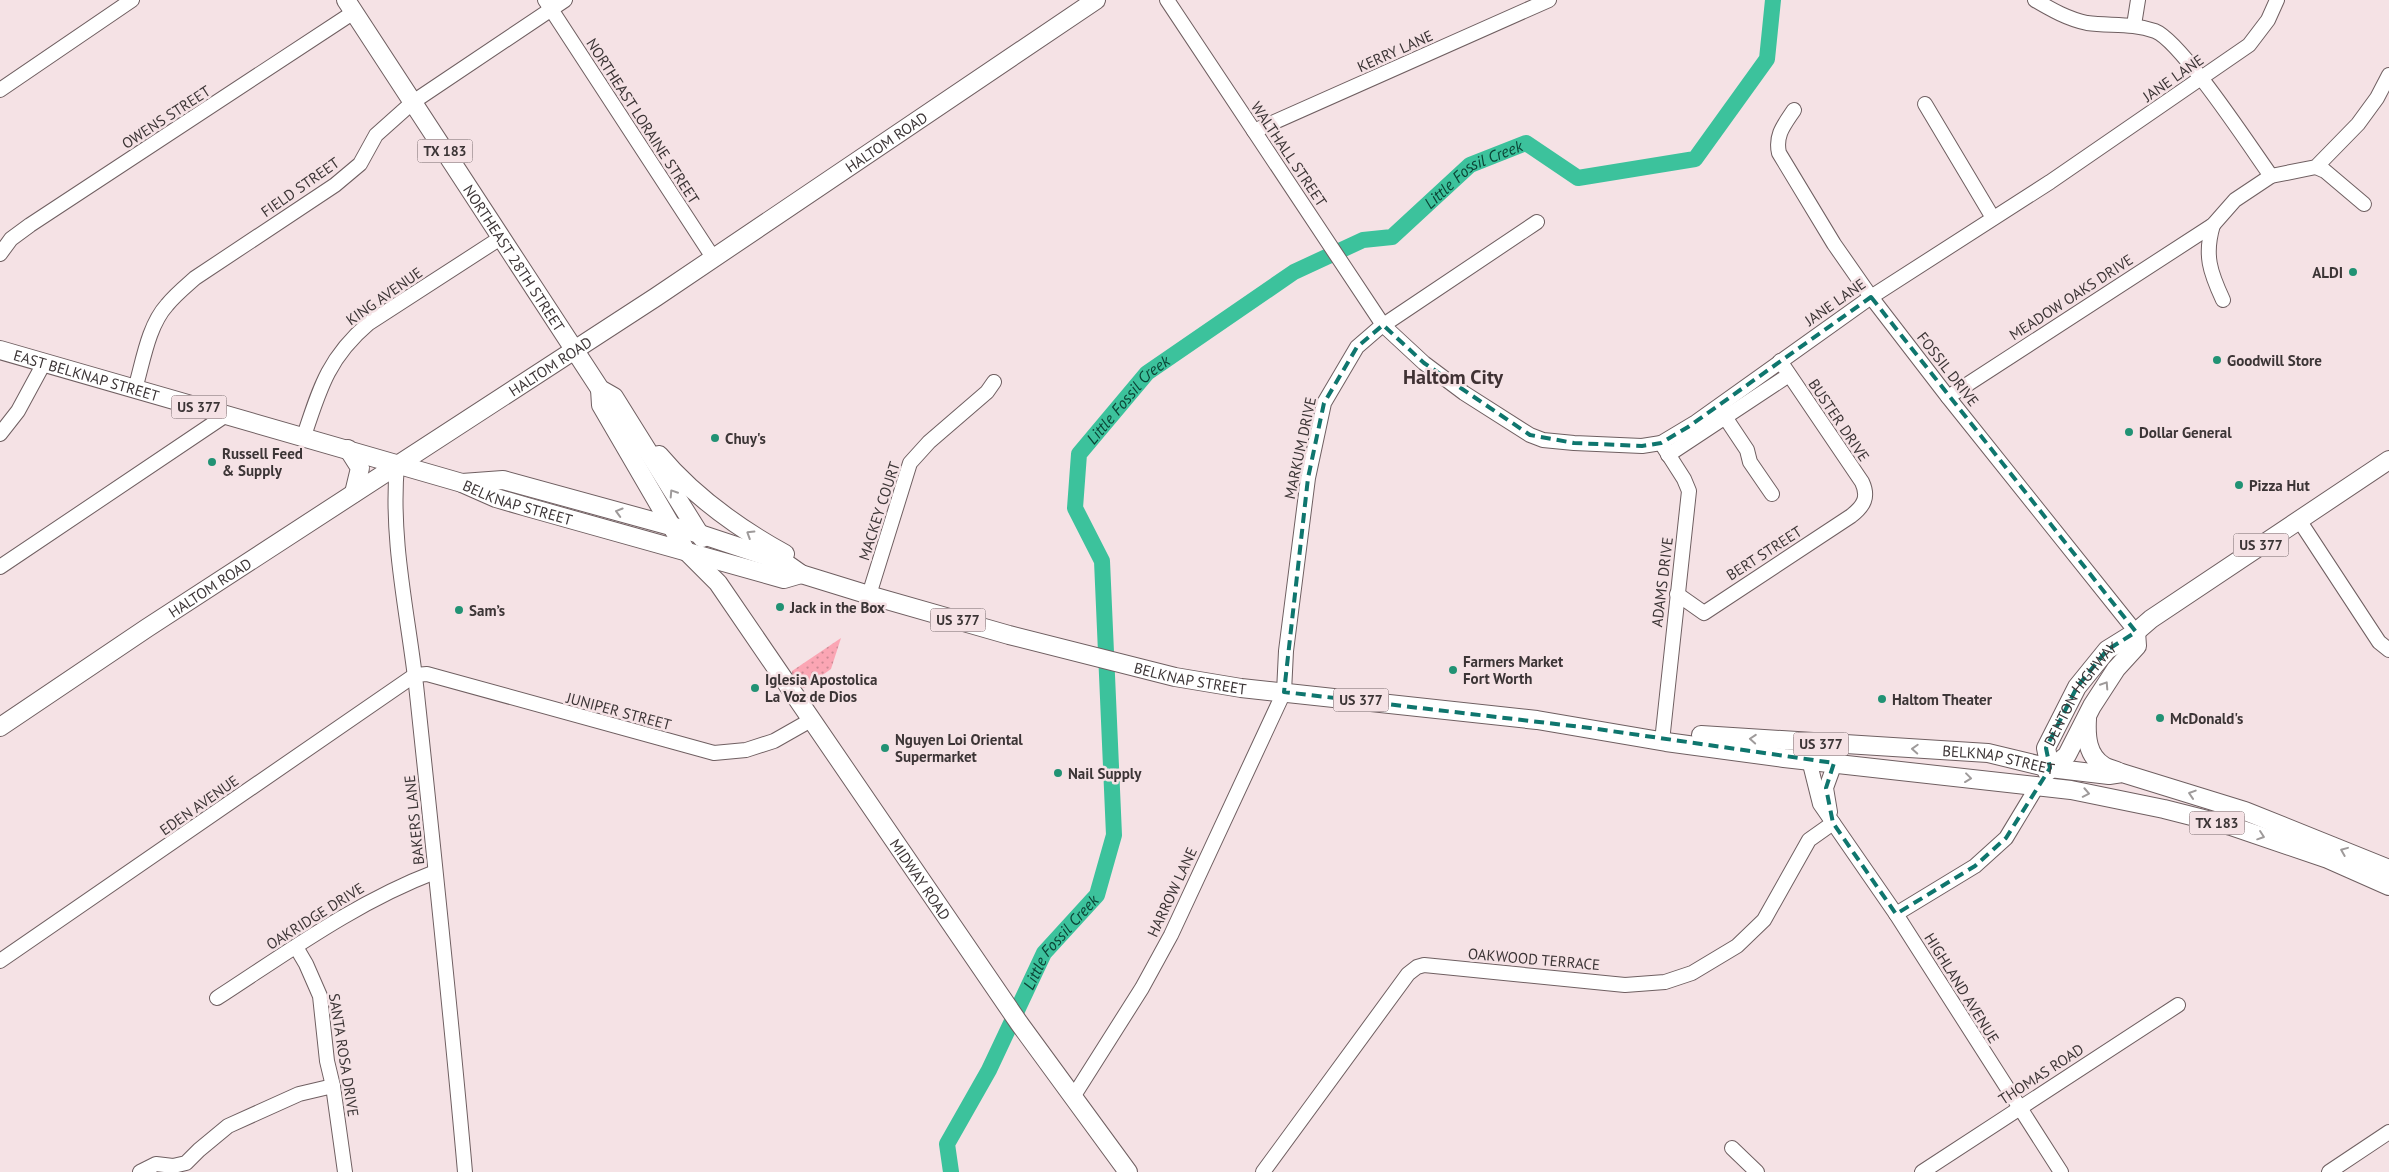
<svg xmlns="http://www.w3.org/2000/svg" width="2389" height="1172" viewBox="0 0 2389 1172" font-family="'PT Sans',sans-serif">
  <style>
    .grass { fill: url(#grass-dots) }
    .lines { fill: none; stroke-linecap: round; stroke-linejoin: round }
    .river { stroke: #3cc29c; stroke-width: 16 }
    .minor-casing { stroke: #6f5f61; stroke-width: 16 }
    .major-casing { stroke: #6f5f61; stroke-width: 20 }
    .minor { stroke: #fff; stroke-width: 14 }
    .major { stroke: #fff; stroke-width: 18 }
    .oneway { stroke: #9e9a9a }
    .marked { fill: none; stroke: #0f766e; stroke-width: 4; stroke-dasharray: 10 6; stroke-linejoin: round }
    .poi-dot { fill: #219274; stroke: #f5e2e5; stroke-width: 2 }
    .labels { text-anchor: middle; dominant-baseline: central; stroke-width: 5; stroke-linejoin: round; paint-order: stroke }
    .shield { fill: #f5e2e5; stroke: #74696a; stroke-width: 1 }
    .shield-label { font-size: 14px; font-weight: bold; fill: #3c3536 }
    .street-label { font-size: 15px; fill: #3c3536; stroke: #f5e2e5 }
    .poi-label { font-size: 15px; font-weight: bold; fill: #3c3536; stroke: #f5e2e5; text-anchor: start }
    .water-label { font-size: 16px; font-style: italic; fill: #0b4435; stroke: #f5e2e5 }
    .district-label { font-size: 20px; font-weight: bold; fill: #3f3133; stroke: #f5e2e5 }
  </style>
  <defs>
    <pattern id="grass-dots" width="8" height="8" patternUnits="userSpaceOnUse" patternTransform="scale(1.25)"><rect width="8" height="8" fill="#fba6b4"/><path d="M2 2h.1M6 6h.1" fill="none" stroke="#cc8893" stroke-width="1.8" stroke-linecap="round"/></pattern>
  </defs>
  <rect width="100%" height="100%" fill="#f5e2e5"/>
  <!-- grass -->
  <path class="grass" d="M841 638 831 669 804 688 800 687 792 675V671Z"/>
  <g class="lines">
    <!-- river -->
    <path class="river" id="s1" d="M951 1172 947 1144 989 1070 1044 953 1097 895 1114 835 1102 561 1075 508 1079 454 1147 373 1294 272 1363 240 1392 237 1470 165 1526 143 1578 178 1695 159 1767 59 1773 0"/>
    <!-- minor casing -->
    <g class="minor-casing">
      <g id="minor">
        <path d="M545 0 714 259"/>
        <path d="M1167 0 1383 325 1424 363 1464 393 1530 435 1543 440 1574 443 1642 446 1661 443 1696 422 1871 297 2050 182 2249 45 2268 20 2277 0"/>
        <path d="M2035 0C2052 10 2068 19 2087 23 2111 26 2133 23 2155 31 2181 41 2251 148 2271 176"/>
        <path d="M2134 25 2138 0"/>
        <path d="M0 90 132 0"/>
        <path d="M1925 104 1993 218"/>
        <path d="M1794 110C1784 125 1775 135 1779 153L1834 244 1871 297 1948 397 2136 632"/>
        <path d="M1254 131 1549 0"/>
        <path d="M2316 167 2325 171 2364 204"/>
        <path d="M2213 225C2204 255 2210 272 2223 300"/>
        <path d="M0 254 11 239 30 225 354 12"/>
        <path d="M135 389C143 362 148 326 167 305 175 295 186 286 195 278L335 185 360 164 376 135 413 102 565 0"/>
        <path d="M1948 397 2213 225 2235 200 2271 176 2316 167 2358 124 2377 98 2389 75"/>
        <path d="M1725 417 1747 450 1750 462 1772 494"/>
        <path d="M0 434 18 411 44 363"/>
        <path d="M304 436C320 387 329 357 369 323L502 237"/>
        <path d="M1661 443 1684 479 1689 491 1663 732"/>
        <path d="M1668 455 1789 375"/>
        <path d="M397 465C390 543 409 618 417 694 434 854 451 1013 465 1172"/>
        <path d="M2299 520 2379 642 2389 650"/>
        <path d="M0 567 226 415"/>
        <path d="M1677 594 1704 613 1851 516C1864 506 1869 497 1862 482L1780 361"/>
        <path d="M869 595 910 463 929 442 987 392 994 382"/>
        <path d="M1809 760 1820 804 1896 914 2061 1172"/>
        <path d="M1830 812 1826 788 1835 763"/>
        <path d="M1896 914 1975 866 2006 838 2038 785"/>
        <path d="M296 947 306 964 320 996 327 1061 333 1086 345 1172"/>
        <path d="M0 961 415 675 427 674 714 753 746 750 774 741 811 720"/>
        <path d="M217 998C288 952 356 902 435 872"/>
        <path d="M1073 1097 1142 988 1171 935 1284 692 1286 651 1308 478 1324 403 1357 347 1379 328 1537 222"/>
        <path d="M1732 1148 1757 1172"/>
        <path d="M140 1172 156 1164 173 1166 186 1163 199 1150 228 1126 299 1094 333 1086"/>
        <path d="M1263 1172 1408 974 1417 967 1424 965 1625 985 1665 982 1692 973 1737 946 1764 920 1809 840 1833 823"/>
        <path d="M1922 1172 2178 1005"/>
        <path d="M2329 1172 2389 1132"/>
      </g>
    </g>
    <!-- major casing -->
    <g class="major-casing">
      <g id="major">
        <path id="s2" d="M346 0 600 389 614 397 702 538"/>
        <path id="s3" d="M0 350 462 483 496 498 527 507 784 579 801 574"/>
        <path id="s4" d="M600 389 601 405 686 551 718 583 1019 1023 1128 1172"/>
        <path d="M348 449 360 468 354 493"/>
        <path d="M659 455C694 497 738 528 785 554"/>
        <path id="s5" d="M462 483 503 480 700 534 784 562 801 574 869 595 1009 635 1175 677 1241 688 1537 720 1666 742 1784 758 2071 790 2164 809 2231 826 2328 859 2389 886"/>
        <path d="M2087 719C2086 736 2087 756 2104 766 2108 769 2114 769 2119 772"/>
        <path id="s6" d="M0 727 147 628 656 297 1096 0"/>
        <path id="s7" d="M1701 735 1988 753 2050 768 2109 775 2122 773 2245 811 2389 869"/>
        <path id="s8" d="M2050 768 2046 748 2077 687 2107 650 2136 632 2151 619 2389 460"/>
        <path d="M2047 772 2067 755 2092 706 2116 669 2137 646 2136 632"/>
      </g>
    </g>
    <!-- minor -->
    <use href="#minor" class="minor"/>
    <!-- major -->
    <use href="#major" class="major"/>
  </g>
  <!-- one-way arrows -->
  <defs><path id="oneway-chevron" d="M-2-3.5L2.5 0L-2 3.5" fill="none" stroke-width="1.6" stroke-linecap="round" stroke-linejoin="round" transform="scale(1.25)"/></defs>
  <g class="oneway">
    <use href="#oneway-chevron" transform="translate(673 493) rotate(-123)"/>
    <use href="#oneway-chevron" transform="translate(619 512) rotate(-164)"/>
    <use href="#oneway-chevron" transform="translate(750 534) rotate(-148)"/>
    <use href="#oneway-chevron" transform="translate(2105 685) rotate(-57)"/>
    <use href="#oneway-chevron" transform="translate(1753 739) rotate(-176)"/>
    <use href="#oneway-chevron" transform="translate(1915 749) rotate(-177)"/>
    <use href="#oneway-chevron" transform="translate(1968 778) rotate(7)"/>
    <use href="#oneway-chevron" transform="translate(2086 793) rotate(11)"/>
    <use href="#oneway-chevron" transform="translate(2192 794) rotate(-162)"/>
    <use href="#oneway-chevron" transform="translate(2261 836) rotate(19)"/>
    <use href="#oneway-chevron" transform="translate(2344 851) rotate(-158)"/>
  </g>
  <!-- marked area -->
  <path class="marked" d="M1871 297 2136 632 2107 650 2077 687 2046 748 2050 768 2006 838 1975 866 1896 914 1833 823 1826 788 1834 763 1590 728 1284 692 1308 478 1324 403 1357 347 1383 325 1424 363 1530 435 1574 443 1642 446 1661 443 1688 427Z"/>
  <!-- markers -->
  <g class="poi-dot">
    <circle cx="2353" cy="272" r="5"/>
    <circle cx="2217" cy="360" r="5"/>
    <circle cx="2129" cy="432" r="5"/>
    <circle cx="715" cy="438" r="5"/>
    <circle cx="212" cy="462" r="5"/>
    <circle cx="2239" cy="485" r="5"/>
    <circle cx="780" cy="607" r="5"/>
    <circle cx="459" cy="610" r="5"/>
    <circle cx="1453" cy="670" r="5"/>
    <circle cx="755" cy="688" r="5"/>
    <circle cx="1882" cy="699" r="5"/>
    <circle cx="2160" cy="718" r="5"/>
    <circle cx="885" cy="748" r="5"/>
    <circle cx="1058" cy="773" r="5"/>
  </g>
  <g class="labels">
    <!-- shield labels -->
    <g class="shield">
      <rect x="417.5" y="139.5" width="55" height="23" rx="4"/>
      <rect x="171.5" y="395.5" width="55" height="23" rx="4"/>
      <rect x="2233.5" y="533.5" width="55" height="23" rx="4"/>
      <rect x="930.5" y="608.5" width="55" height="23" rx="4"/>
      <rect x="1333.5" y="688.5" width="55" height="23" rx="4"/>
      <rect x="1793.5" y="732.5" width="55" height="23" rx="4"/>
      <rect x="2189.5" y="811.5" width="55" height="23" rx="4"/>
    </g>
    <g class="shield-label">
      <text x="445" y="151">TX 183</text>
      <text x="199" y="407">US 377</text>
      <text x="2261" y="545">US 377</text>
      <text x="958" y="620">US 377</text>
      <text x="1361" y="700">US 377</text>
      <text x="1821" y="744">US 377</text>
      <text x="2217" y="823">TX 183</text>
    </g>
    <!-- street labels -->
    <g class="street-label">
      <text transform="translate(1395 51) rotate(-24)">KERRY LANE</text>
      <text transform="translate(2173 78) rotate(-35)">JANE LANE</text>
      <text transform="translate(166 117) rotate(-33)">OWENS STREET</text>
      <text transform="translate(643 121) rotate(57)">NORTHEAST LORAINE STREET</text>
      <text stroke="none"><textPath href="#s6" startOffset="1062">HALTOM ROAD</textPath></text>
      <text transform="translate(1289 154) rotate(56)">WALTHALL STREET</text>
      <text transform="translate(300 187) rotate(-35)">FIELD STREET</text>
      <text stroke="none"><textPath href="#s2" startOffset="308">NORTHEAST 28TH STREET</textPath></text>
      <text transform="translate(384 296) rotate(-35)">KING AVENUE</text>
      <text transform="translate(2071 297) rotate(-33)">MEADOW OAKS DRIVE</text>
      <text transform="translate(1835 302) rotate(-35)">JANE LANE</text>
      <text stroke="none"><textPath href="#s6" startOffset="658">HALTOM ROAD</textPath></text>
      <text transform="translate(1948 369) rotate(52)">FOSSIL DRIVE</text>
      <text stroke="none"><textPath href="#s3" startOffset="90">EAST BELKNAP STREET</textPath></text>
      <text transform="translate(1839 420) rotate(56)">BUSTER DRIVE</text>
      <text transform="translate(1300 448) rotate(-78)">MARKUM DRIVE</text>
      <text stroke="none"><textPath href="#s3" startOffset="540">BELKNAP STREET</textPath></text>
      <text transform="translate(879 511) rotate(-72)">MACKEY COURT</text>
      <text transform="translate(1764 553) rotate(-33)">BERT STREET</text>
      <text transform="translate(1662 582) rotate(-83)">ADAMS DRIVE</text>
      <text stroke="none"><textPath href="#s6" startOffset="252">HALTOM ROAD</textPath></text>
      <text stroke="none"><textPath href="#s5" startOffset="758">BELKNAP STREET</textPath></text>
      <text stroke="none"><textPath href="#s8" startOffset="85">DENTON HIGHWAY</textPath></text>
      <text transform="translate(619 711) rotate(15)">JUNIPER STREET</text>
      <text stroke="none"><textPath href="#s7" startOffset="299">BELKNAP STREET</textPath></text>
      <text transform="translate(199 805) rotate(-35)">EDEN AVENUE</text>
      <text transform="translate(414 820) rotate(-96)">BAKERS LANE</text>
      <text stroke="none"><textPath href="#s4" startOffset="589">MIDWAY ROAD</textPath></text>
      <text transform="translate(1172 892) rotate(-65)">HARROW LANE</text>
      <text transform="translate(315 916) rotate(-32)">OAKRIDGE DRIVE</text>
      <text transform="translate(1534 959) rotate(5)">OAKWOOD TERRACE</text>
      <text transform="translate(1962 988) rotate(58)">HIGHLAND AVENUE</text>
      <text transform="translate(344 1055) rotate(81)">SANTA ROSA DRIVE</text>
      <text transform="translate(2041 1074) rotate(-33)">THOMAS ROAD</text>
    </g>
    <!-- poi labels -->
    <g class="poi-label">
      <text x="2343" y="272" text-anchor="end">ALDI</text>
      <text x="2227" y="360">Goodwill Store</text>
      <text x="2139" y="432">Dollar General</text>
      <text x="725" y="438">Chuy's</text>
      <text x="222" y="453">Russell Feed<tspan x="222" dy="17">&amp; Supply</tspan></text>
      <text x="2249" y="485">Pizza Hut</text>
      <text x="790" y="607">Jack in the Box</text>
      <text x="469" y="610">Sam’s</text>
      <text x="1463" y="661">Farmers Market<tspan x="1463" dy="17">Fort Worth</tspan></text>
      <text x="765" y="679">Iglesia Apostolica<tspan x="765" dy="17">La Voz de Dios</tspan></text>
      <text x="1892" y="699">Haltom Theater</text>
      <text x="2170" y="718">McDonald's</text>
      <text x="895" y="739">Nguyen Loi Oriental<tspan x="895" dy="17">Supermarket</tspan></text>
      <text x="1068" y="773">Nail Supply</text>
    </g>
    <!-- water labels -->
    <g class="water-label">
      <text stroke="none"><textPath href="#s1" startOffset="1265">Little Fossil Creek</textPath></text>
      <text stroke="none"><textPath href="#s1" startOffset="845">Little Fossil Creek</textPath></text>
      <text stroke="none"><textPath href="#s1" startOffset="261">Little Fossil Creek</textPath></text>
    </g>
    <!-- district labels -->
    <g class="district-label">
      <text x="1453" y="377">Haltom City</text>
    </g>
  </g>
</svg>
